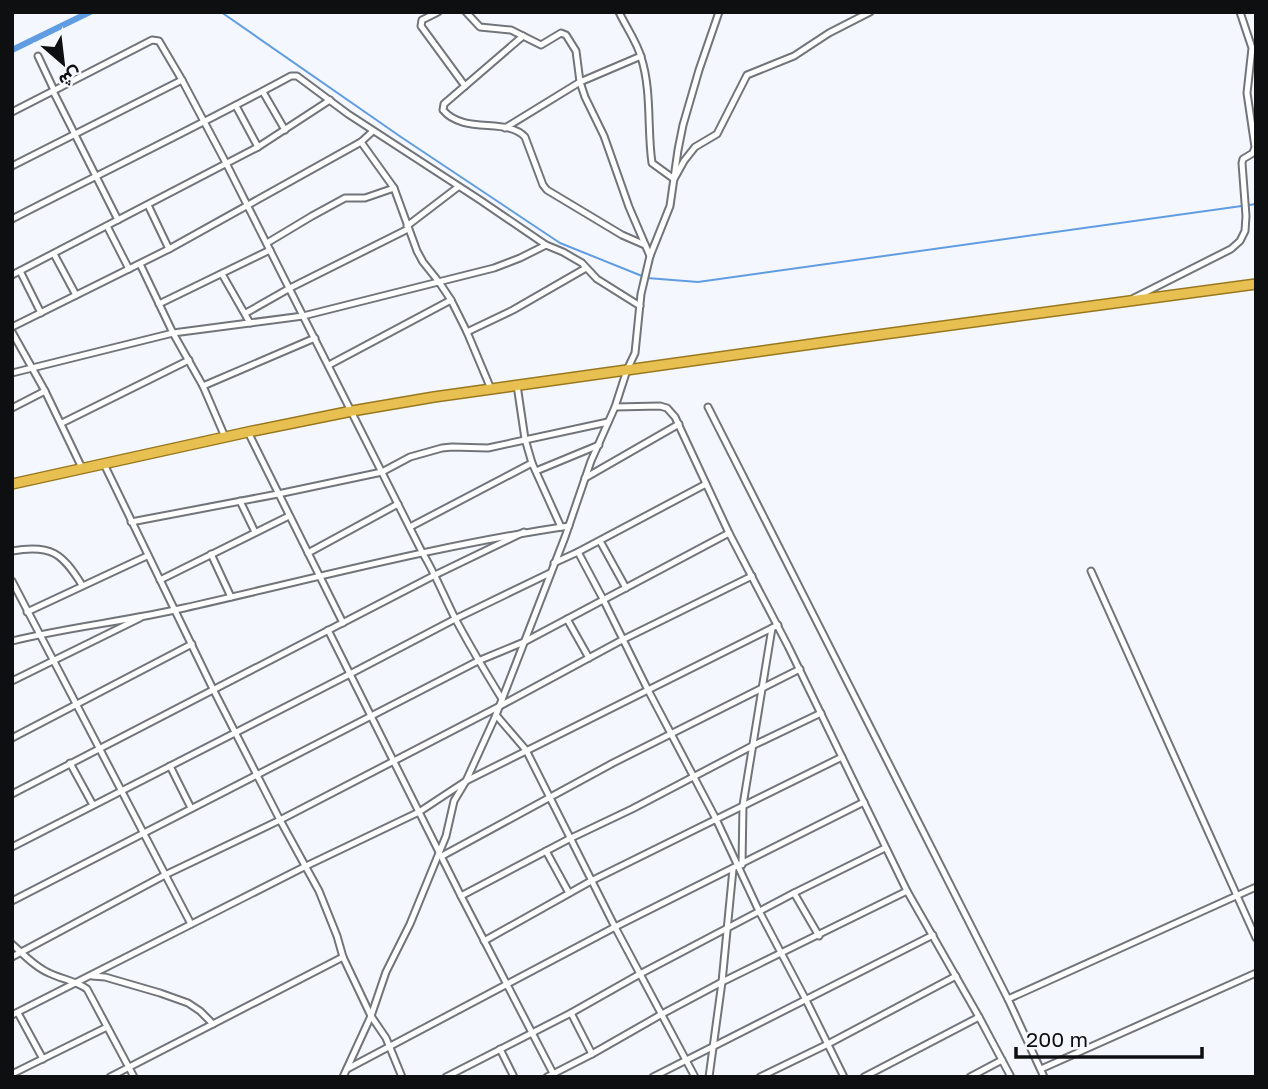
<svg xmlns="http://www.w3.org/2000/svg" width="1268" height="1089" viewBox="0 0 1268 1089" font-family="'Golos Text',Vazirmatn,sans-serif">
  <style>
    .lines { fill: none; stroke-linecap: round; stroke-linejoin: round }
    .stream { stroke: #609ce1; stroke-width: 2 }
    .canal { stroke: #609ce1; stroke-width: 6 }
    .minor-casing { stroke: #71757a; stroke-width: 9 }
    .trunk-casing { stroke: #98781f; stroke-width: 12 }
    .minor { stroke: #fff; stroke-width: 5 }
    .trunk { stroke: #e8c052; stroke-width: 9 }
  </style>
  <rect width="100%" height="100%" fill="#f4f8fe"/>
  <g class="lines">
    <!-- stream -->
    <path class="stream" d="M221 12 401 137 560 243 647 278 698 282 1256 204"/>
    <!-- canal -->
    <path class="canal" d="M12 50 90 12"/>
    <!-- minor casing -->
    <g class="minor-casing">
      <g id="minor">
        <path d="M438 12 422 20 421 26 465 86"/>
        <path d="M466 12 480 27 511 30 541 45 561 33 566 35 576 51 580 82 585 97 604 136 629 207 650 256"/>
        <path d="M619 12C626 27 637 42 641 57 652 91 647 129 652 163L674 179 684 161 695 147 717 134 747 75 794 56 829 33 870 12"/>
        <path d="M523 36 444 104 443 110C464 135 507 117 525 137L543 185 547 190 622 235 645 245"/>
        <path d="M38 56 54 90"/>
        <path d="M263 92 285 130"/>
        <path d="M236 106 258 147"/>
        <path d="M12 112 53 91"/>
        <path d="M505 128 580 82 641 56"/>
        <path d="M361 142 394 188 417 251 423 262 439 282 451 300 467 332 491 389"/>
        <path d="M12 166 182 80"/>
        <path d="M148 205 169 249"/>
        <path d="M12 219C105 171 199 126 291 76H297L348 114 480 200 546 245 563 252 582 263 597 279 640 306"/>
        <path d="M118 220 53 91 152 40 159 41 182 80 226 163 422 552C436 575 445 599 457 622 471 648 486 673 502 699"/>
        <path d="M107 226 129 269"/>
        <path d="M407 226 458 187"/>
        <path d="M267 243 312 216 345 198H365L394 188"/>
        <path d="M54 254 76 295"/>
        <path d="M140 264 173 333 203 386 225 437"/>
        <path d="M20 271 41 313"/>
        <path d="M222 274 250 323"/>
        <path d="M12 275 258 147 330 100"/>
        <path d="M1134 298 1231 249 1240 241 1245 231 1246 216 1242 163 1243 159 1253 153 1255 147 1247 93 1252 48 1240 12"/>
        <path d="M159 304 270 250"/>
        <path d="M246 313 290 288 408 229"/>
        <path d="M12 327 169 249 361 142 373 131"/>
        <path d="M12 332 45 391 82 468"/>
        <path d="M467 332 513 310 586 268"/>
        <path d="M329 365 451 300"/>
        <path d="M12 373 173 333 303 316 494 268 520 258 546 245"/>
        <path d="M517 385 525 439 532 463 561 527"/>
        <path d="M203 386 315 338"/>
        <path d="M615 407 660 406 667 408 675 417 729 533 788 646 907 891 979 1017 1011 1077"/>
        <path d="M708 407 1008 999 1044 1077"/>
        <path d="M12 408 45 391"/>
        <path d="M62 423 189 360"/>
        <path d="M248 432 343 623"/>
        <path d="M104 464 213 689 280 820 319 891 337 936 343 957 371 1016 386 1038 402 1077"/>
        <path d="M536 471 599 445"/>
        <path d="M585 478 679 424"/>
        <path d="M240 501 255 532"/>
        <path d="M131 522 278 494 382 472 410 457 442 448 452 447 488 448 608 422"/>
        <path d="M410 527 532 463"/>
        <path d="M600 541 626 588"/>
        <path d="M12 551C51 544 62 553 82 585"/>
        <path d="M578 552 603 599 648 690 716 819 759 911 806 1000 844 1077"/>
        <path d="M308 553 398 504"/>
        <path d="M211 554 231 597"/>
        <path d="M554 563 578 552 706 484"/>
        <path d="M1091 571 1256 938"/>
        <path d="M160 580 289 516"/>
        <path d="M12 581 191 924"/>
        <path d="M27 612 147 556"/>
        <path d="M567 619 589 658"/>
        <path d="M328 630 461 896 555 1077"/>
        <path d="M12 641C69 627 128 621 184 608 312 579 439 545 569 526"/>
        <path d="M12 681 140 618"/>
        <path d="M496 715 526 750 615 927 695 1077"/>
        <path d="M12 738 192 644"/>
        <path d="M70 763 93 805"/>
        <path d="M170 766 191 808"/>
        <path d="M12 794 435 575 524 532"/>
        <path d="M12 847 350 674 455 619 550 573"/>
        <path d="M546 851 569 893"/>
        <path d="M442 856 613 763 800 669"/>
        <path d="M742 865 743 805 772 628"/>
        <path d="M794 893 819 936"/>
        <path d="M461 896 569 839 632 809 754 745 821 713"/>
        <path d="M12 901 478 661 524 642 729 533"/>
        <path d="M484 941 591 881 842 757"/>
        <path d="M12 944C23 954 35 967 49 973 61 979 76 981 87 989L134 1077"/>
        <path d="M12 957 165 875 280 820 498 707 622 640 752 576"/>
        <path d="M92 976 105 977 160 993 188 1003 200 1011 213 1024"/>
        <path d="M1008 999 1256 887"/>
        <path d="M18 1013 43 1059"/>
        <path d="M571 1013 592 1054"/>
        <path d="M12 1015 304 867 419 812 466 781 778 625"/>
        <path d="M500 1049 514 1077"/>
        <path d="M347 1069 615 927 864 802"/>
        <path d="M1041 1069 1256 973"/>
        <path d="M12 1074 107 1027"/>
        <path d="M110 1077 343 957"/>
        <path d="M343 1077 371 1016 386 972 410 924 446 836 454 801 466 781 496 715 565 537 591 461 615 407 627 370 635 353 641 294 650 256 670 206 678 150 683 125 699 70 719 12"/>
        <path d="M446 1077 571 1013 640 974 794 893 885 848"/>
        <path d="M547 1077 592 1054 662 1014 722 982 907 891"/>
        <path d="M653 1077 933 935"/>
        <path d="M709 1077 722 982 733 869"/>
        <path d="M760 1077 828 1044 956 976"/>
        <path d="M864 1077 979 1017"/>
        <path d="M970 1077 1002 1060"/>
      </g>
    </g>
    <!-- trunk casing -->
    <g class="trunk-casing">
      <path id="trunk" d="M12 484 248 432 352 411 434 397 855 338 1256 284"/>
    </g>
    <!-- minor -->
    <use href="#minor" class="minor"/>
    <!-- trunk -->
    <use href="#trunk" class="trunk"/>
  </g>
  <!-- border -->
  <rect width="1268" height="1089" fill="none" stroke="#0e0f11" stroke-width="28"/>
  <!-- north arrow -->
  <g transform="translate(63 63) rotate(152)" stroke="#f4f8fe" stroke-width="5" paint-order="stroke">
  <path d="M0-5L12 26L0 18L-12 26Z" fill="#0e0f11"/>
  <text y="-10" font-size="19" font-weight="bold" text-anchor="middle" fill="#0e0f11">ش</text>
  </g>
  <!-- scale -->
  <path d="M1016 1047v10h186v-10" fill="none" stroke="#0e0f11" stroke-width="3.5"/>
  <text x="1026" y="1047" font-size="21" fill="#0e0f11" stroke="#f4f8fe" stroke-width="5" paint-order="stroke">200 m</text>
</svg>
